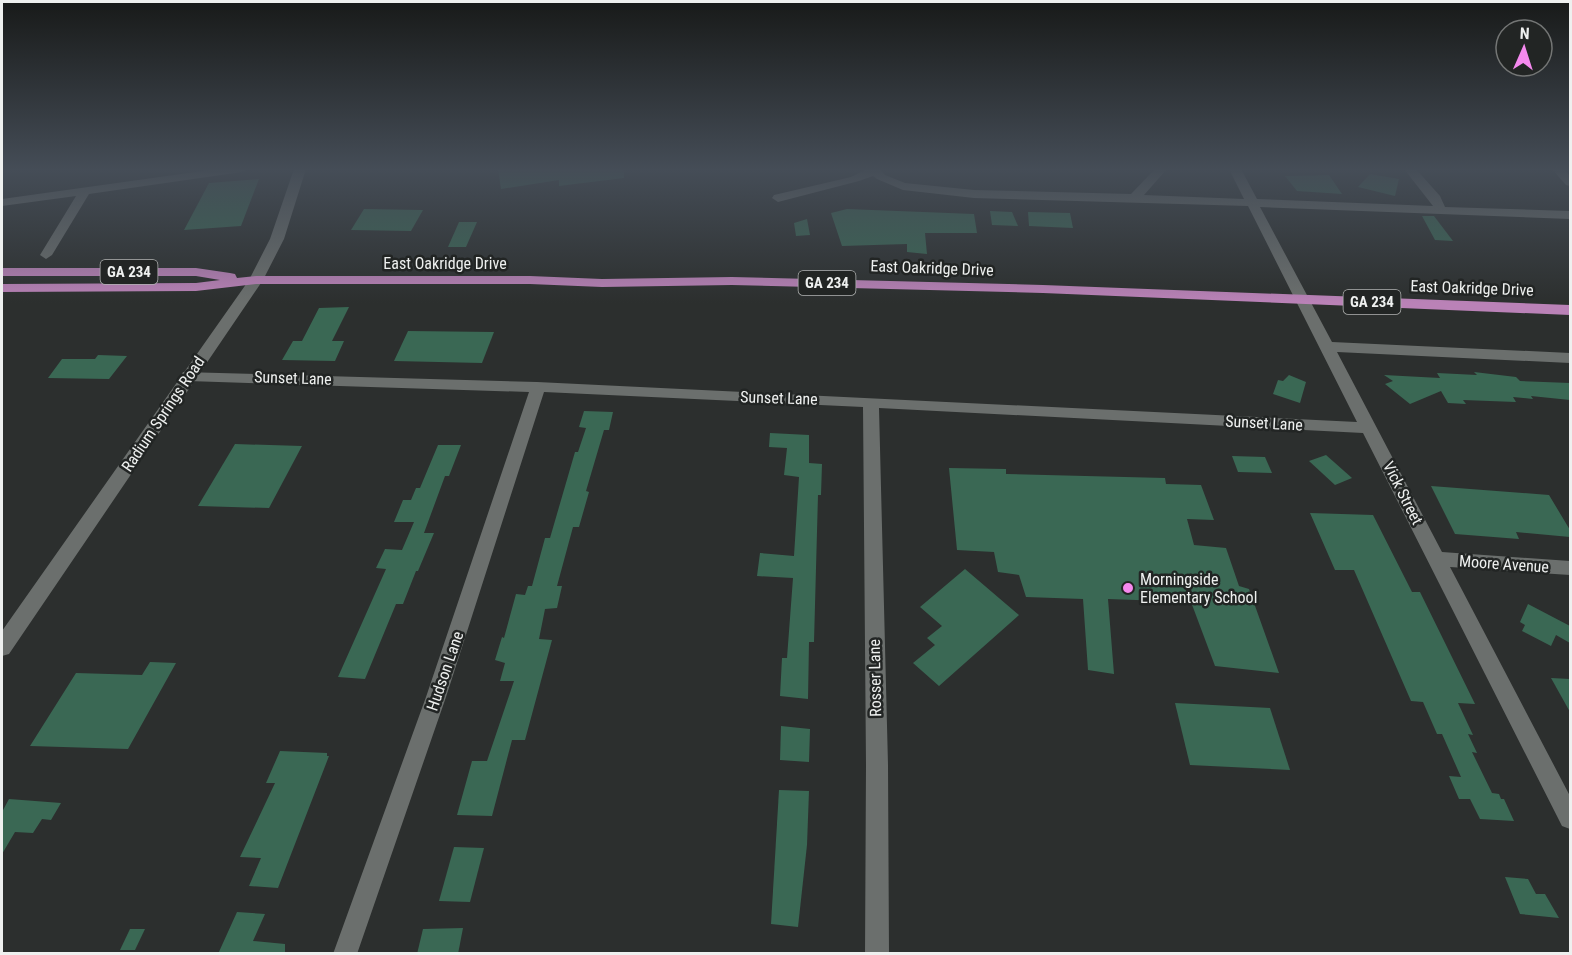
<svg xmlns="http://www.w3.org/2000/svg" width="1572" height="955" viewBox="0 0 1572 955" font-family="'Roboto Condensed',sans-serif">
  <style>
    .building { fill: #3a6854 }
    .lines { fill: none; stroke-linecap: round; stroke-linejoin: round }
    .street { fill: #6b6f6d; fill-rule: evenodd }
    .secondary { fill: #6b6f6d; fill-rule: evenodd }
    .primary { fill: #ba82b7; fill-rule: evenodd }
    .poi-dot { fill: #f589ee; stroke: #222524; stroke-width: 2 }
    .labels { text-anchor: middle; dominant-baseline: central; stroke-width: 5; stroke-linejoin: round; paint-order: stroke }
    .shield { fill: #222524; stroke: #b1b3b2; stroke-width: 1.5 }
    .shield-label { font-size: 15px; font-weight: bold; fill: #eef0ef }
    .street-label { font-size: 16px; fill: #eef0ef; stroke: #222524 }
    .poi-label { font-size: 16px; fill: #eef0ef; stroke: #222524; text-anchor: start }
  </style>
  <rect width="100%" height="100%" fill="#2c2f2e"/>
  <!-- building -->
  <g class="building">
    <path d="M498 169H624V178L559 186V180L501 189Z"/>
    <path d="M1370 174 1399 179 1395 196 1358 187Z"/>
    <path d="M1329 175 1342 194 1297 191 1285 176Z"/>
    <path d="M259 179 241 226 184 230 209 183Z"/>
    <path d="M364 209 423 210 411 231 351 230Z"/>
    <path d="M847 209 974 214 977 233H925L927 254 907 252V244L842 246 831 213Z"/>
    <path d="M990 211 1012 212 1018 226 992 225Z"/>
    <path d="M1028 212 1070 213 1073 228 1029 226Z"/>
    <path d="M1422 216H1434L1453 241 1435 240Z"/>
    <path d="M807 219 810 235 796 236 794 223Z"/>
    <path d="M459 222H477L466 247H448Z"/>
    <path d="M349 307 332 341H344L335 361 282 360 293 341H302L319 308Z"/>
    <path d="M408 331 494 332 482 363 394 361Z"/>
    <path d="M98 355 127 356 109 379 48 378 62 359H95Z"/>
    <path d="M1474 372 1516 377 1520 381 1570 383V400L1531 396 1533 399 1513 397 1516 402 1463 400 1466 404 1448 403 1441 391 1410 404 1385 384 1393 381 1384 375 1440 378 1437 373 1477 375Z"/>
    <path d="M1289 375 1306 382 1300 403 1273 394 1278 380 1283 381Z"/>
    <path d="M584 411 613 412 609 430H604L586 491 589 492 579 527H573L557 586H562L557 608 545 609 539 639 552 640 525 740H512L492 816 457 815 472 761H487L514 681H500L505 663 495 660 502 637 504 638 516 594 525 595 528 586H532L545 538H550L575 452H578L586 428 579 427Z"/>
    <path d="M770 433 809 435V463L822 464 821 495H818L814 642H809L808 699 780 696 782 658H787L793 578 757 576 760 553 794 556 799 477 784 475 787 448 769 447Z"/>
    <path d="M235 444 302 446 269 508 198 506Z"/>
    <path d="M438 445H461L449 476H445L424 533H434L418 571H416L403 604H396L365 679 338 677 386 569 376 568 385 549 402 550 414 522H394L403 500H411L416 488H420Z"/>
    <path d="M1326 455 1352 478 1335 485 1309 461Z"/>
    <path d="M1232 456 1265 457 1272 473 1238 472Z"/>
    <path d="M949 468 1006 469V474L1165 478 1166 484 1201 485 1214 520 1187 519 1194 545 1226 548 1239 586 1249 589 1279 673 1215 666 1191 602 1108 599 1114 674 1088 670 1083 599 1026 597 1019 575 998 572 994 552 957 550Z"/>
    <path d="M1431 486 1549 495 1570 530V537L1516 532 1519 539 1455 534Z"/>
    <path d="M1310 513 1373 515 1412 592H1420L1475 704 1458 703 1473 735 1468 734 1477 753 1472 752 1492 793 1499 794 1501 799H1504L1514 821 1480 819 1470 799H1459L1449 776 1461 777 1442 734H1437L1423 702 1411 701 1354 570H1335Z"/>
    <path d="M965 569 1019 615 939 686 913 663 935 645 927 638 942 626 920 607Z"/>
    <path d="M1528 604 1570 626V643L1556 635 1551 646 1522 631 1525 625 1520 622Z"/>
    <path d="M150 662 176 663 128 749 30 746 76 673 142 675Z"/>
    <path d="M1551 678 1570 679V712Z"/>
    <path d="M1175 703 1270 708 1290 770 1190 765Z"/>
    <path d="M781 726 810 729 809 762 780 760Z"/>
    <path d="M280 751 327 753V756H329L278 888 249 886 261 858 240 857 275 783H266Z"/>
    <path d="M779 790 809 791 807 845 798 927 771 924Z"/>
    <path d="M9 799 61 803 51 820 42 819 33 833 15 832 2 854V812Z"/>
    <path d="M454 847 484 848 470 902 439 901Z"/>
    <path d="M1505 877 1528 879 1536 894H1545L1559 918 1520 914Z"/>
    <path d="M237 912 265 914 253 941 285 944V954H218Z"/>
    <path d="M463 928 458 954H417L423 929Z"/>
    <path d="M130 929H145L135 950H120Z"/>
  </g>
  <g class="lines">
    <!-- street -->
    <g class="street">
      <path d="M217 169H248L242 172 89 194 52 255 46 259 40 255 76 196 2 206V199Z"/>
      <path d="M867 169H880L885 175 905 183 974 190 1131 194 1155 169H1167L1144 195 1244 199 1229 169H1241L1257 199 1433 206 1404 169H1416L1440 196 1445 207 1570 211V219L1260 207 1332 342 1570 353V363L1337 352 1442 552 1570 561V575L1450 567 1570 796V829L1562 826 1363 433 879 408 888 765 889 954H865L866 765 863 407 544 392 446 697 357 954H333L426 697 529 392 188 381 181 376 183 372 537 382 1357 422 1248 206 974 198 903 190 877 179 873 176 859 181 778 202 772 198 774 195 851 177Z"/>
      <path d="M1552 169H1564L1570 176V186L1566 185Z"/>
    </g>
    <!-- secondary -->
    <path class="secondary" d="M294 169H306L284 239 263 280 9 654 2 656V631L249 280 270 239Z"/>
    <!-- primary -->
    <path class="primary" d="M2 268H196L230 273 235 274 237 278 256 276H530L602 279 732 277 1043 285 1570 305V315L1043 293 732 285 602 287 530 284H256L196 291 2 292V284L196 283 220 280 196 276H2Z"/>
  </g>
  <!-- sky -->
  <linearGradient id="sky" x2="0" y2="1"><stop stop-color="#181a19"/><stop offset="0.56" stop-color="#454d57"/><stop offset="1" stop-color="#454d57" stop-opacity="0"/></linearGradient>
  <rect width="1572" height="303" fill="url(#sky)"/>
  <!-- markers -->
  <circle class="poi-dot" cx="1128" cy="588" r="6"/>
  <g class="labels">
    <!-- shield labels -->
    <g class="shield">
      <rect x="100.5" y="260" width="57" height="24" rx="4.5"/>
      <rect x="798.5" y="271" width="57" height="24" rx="4.5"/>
      <rect x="1343.5" y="290" width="57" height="24" rx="4.5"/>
    </g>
    <g class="shield-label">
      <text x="129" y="272">GA 234</text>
      <text x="827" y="283">GA 234</text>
      <text x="1372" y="302">GA 234</text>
    </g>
    <!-- street labels -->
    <g class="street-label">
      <text x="445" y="263">East Oakridge Drive</text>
      <text transform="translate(932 268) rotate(2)">East Oakridge Drive</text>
      <text transform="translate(1472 288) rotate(2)">East Oakridge Drive</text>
      <text transform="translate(293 378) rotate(2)">Sunset Lane</text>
      <text transform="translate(779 398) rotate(2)">Sunset Lane</text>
      <text transform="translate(163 414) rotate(-56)">Radium Springs Road</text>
      <text transform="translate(1264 423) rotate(3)">Sunset Lane</text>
      <text transform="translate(1403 493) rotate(63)">Vick Street</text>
      <text transform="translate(1504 564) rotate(4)">Moore Avenue</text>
      <text transform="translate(445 671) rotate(-71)">Hudson Lane</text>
      <text transform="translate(875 678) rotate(-91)">Rosser Lane</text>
    </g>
    <!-- poi labels -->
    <g class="poi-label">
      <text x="1140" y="579">Morningside<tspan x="1140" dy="18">Elementary School</tspan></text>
    </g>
  </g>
  <!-- border -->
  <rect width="1572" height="955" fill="none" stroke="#eef0ef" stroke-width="6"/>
  <!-- north arrow -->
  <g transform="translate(1524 48) rotate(3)"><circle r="28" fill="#222524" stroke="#747675" stroke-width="1.5"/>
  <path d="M0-4.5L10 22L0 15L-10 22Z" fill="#f589ee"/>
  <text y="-9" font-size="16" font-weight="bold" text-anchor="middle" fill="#eef0ef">N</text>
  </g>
</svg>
